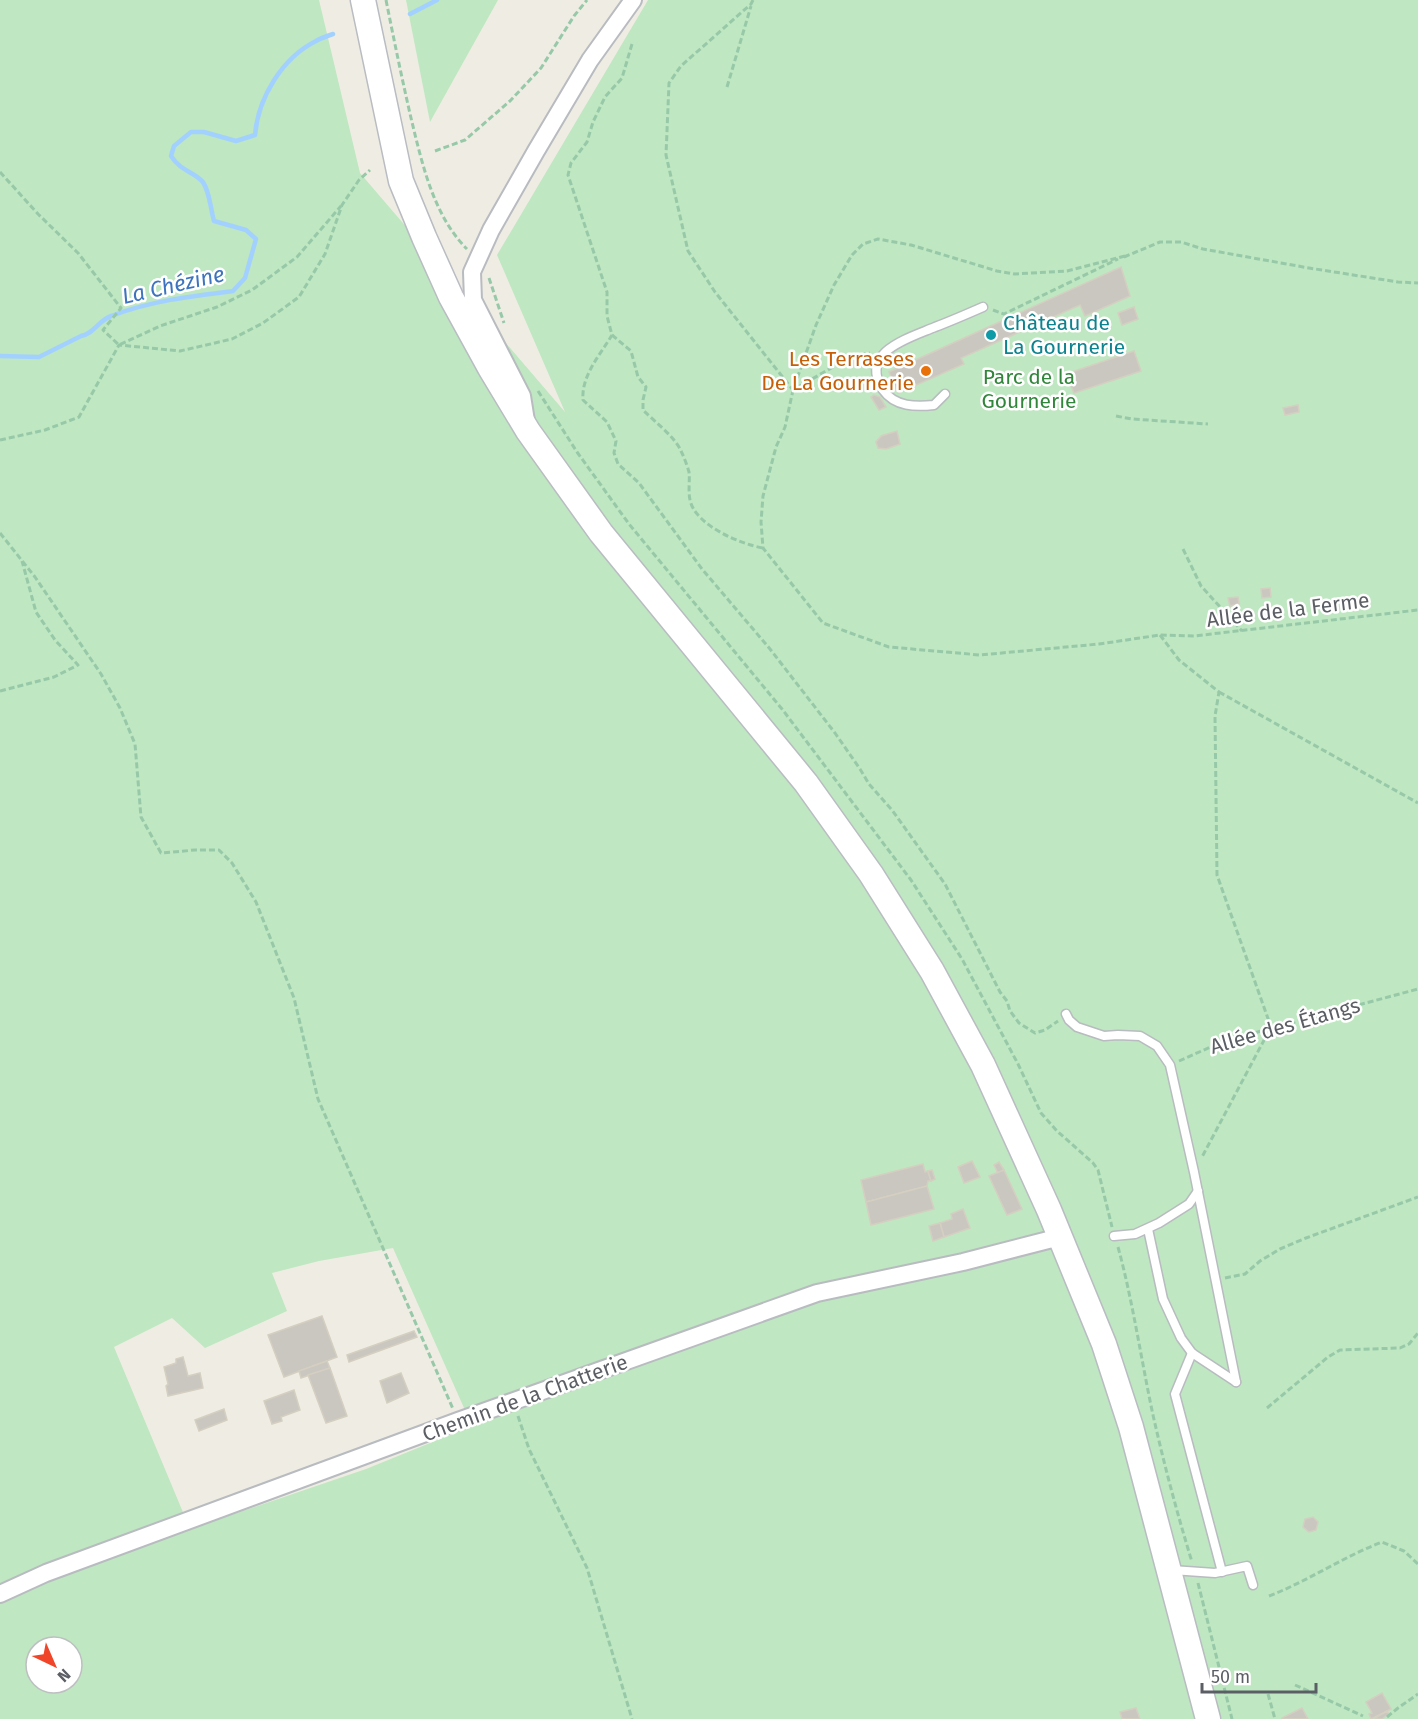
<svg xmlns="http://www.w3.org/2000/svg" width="1418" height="1719" viewBox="0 0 1418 1719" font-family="'Fira Sans',sans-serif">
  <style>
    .green { fill: #bfe7c1; fill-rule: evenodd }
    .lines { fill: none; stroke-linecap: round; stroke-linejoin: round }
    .stream { stroke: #a3d1ff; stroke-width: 4.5 }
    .building { fill: #cac7c0; stroke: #d4cfc1; stroke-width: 1.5 }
    .lane-casing { stroke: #b8bbc0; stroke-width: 11 }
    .street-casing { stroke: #b8bbc0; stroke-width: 20 }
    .secondary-casing { stroke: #b9bcc2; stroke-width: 27 }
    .path { stroke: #97c9a9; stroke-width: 3; stroke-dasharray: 6 3; stroke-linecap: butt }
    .lane { stroke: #fff; stroke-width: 8 }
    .street { stroke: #fff; stroke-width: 16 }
    .secondary { stroke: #fff; stroke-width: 24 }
    .culture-dot { fill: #0f9aa8; stroke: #fff; stroke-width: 2 }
    .food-dot { fill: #e8710a; stroke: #fff; stroke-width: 2 }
    .labels { text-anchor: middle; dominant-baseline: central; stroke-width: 5; stroke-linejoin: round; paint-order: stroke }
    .culture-label { font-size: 21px; fill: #0d838f; stroke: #fff; text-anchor: start }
    .food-label { font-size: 21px; fill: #c56008; stroke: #fff; text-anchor: end }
    .park-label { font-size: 21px; fill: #31863b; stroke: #fff }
    .street-label { font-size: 21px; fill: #5b5f65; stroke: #fff }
    .water-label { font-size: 22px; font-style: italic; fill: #3e74bf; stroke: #fff }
  </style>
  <rect width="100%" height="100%" fill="#efede3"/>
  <!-- green -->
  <g class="green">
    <path d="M0 0H319L360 173 565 412 497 255 648 0H1418V1719H0ZM393 1248 472 1426 366 1469 190 1529 114 1347 172 1318 205 1348 287 1311 272 1273 319 1261ZM36 1647H72V1683H36Z"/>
    <path d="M406 0H498L430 122Z"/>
  </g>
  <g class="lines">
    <!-- stream -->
    <g class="stream">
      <path d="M410 14 437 0"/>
      <path d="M0 356 39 357 81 336C94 334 99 320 111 316 150 301 192 296 233 291L245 278 256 239 246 230 214 221C211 211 209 187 201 180 190 170 181 171 171 156L174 146 191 132H204L236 141 255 135C258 98 282 58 316 41 321 38 327 36 333 34"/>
    </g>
  </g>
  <!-- building -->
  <g class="building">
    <path d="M1121 267 1130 296 1085 316 1080 305 961 358 964 364 898 393 889 372Z"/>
    <path d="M1134 307 1138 319 1122 325 1118 313Z"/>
    <path d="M1134 351 1141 371 1074 393 1066 374Z"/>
    <path d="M874 395 880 397 886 407 879 410 871 397Z"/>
    <path d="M1298 405 1299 412 1285 415 1283 408Z"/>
    <path d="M897 431 900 444 886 449 878 448 876 442 881 436Z"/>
    <path d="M1270 588 1271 597 1262 598 1261 589Z"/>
    <path d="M1238 597 1239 604 1230 606 1228 598Z"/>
    <path d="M972 1161 980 1177 964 1183 958 1167Z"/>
    <path d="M999 1162 1004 1170 998 1173 994 1165Z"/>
    <path d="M923 1164 925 1172 928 1171 931 1181H928L927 1186 866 1202 861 1180Z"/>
    <path d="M932 1170 935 1179 931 1181 928 1171Z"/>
    <path d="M1004 1170 1022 1209 1007 1215 989 1176Z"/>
    <path d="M927 1186 934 1209 871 1225 866 1202Z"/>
    <path d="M963 1209 970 1228 944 1237 940 1223 952 1219 951 1214Z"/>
    <path d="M940 1223 944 1237 933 1241 929 1226Z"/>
    <path d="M322 1316 337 1357 284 1377 268 1335Z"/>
    <path d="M414 1331 417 1337 349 1362 347 1355Z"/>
    <path d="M183 1357 188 1376 200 1373 203 1388 168 1396 166 1386 168 1384 164 1367 176 1363V1359Z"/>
    <path d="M327 1361 330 1368 301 1378 299 1371Z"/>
    <path d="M330 1368 347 1416 326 1423 308 1375Z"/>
    <path d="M401 1373 409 1393 387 1403 380 1381Z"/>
    <path d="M294 1390 300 1410 281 1417 282 1421 272 1424 264 1401Z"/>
    <path d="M224 1409 227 1420 199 1431 195 1420Z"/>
    <path d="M1313 1517 1318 1522 1316 1530 1309 1532 1303 1527 1305 1519Z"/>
    <path d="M1382 1693 1391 1709 1371 1719 1369 1714 1372 1713 1366 1702Z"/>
    <path d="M1136 1708 1140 1719H1122L1120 1712Z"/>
    <path d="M1302 1708 1308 1719H1282V1718Z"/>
    <path d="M1387 1711 1389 1714 1382 1719H1376L1375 1718Z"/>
  </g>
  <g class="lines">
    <!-- lane casing -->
    <g class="lane-casing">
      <g id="lane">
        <path d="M945 394 934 405C916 407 895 407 883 390 858 352 909 338 935 327 951 321 967 314 983 307"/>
        <path d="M1066 1014 1069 1020 1077 1027 1104 1036 1118 1035 1140 1036 1157 1046 1170 1065 1194 1172 1236 1382"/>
        <path d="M1148 1229 1163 1299 1181 1338 1192 1353 1236 1382"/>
        <path d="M1114 1236 1135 1234 1159 1223 1189 1204 1198 1191"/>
        <path d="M1192 1353 1175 1394 1222 1572"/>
        <path d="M1172 1570 1215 1573 1247 1566 1253 1585"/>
      </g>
    </g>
    <!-- street casing -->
    <g class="street-casing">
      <g id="street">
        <path d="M526 421 522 396 473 300 472 272 491 230 536 151 590 60 633 0"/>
        <path d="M0 1594 46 1573 458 1421 817 1293 963 1262 1060 1237"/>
      </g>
    </g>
    <!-- secondary casing -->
    <g class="secondary-casing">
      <path id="secondary" d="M363 0 401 181 424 237 451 297 490 368 528 431 601 533 806 783 871 874 932 971 983 1065 1049 1210 1104 1344 1131 1427 1208 1719"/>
    </g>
    <!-- path -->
    <g class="path">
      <path d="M386 0C394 40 402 79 411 118 422 163 433 215 467 249"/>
      <path d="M753 0 751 4 681 66 669 83 666 155 688 251 715 292 793 390 852 356 870 353"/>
      <path d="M632 44 622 78 605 97 593 122 587 142 571 163 568 175 607 292V316L612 335C600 355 581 376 583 400L607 422 616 441 614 453 618 464 639 483 702 569 770 649 835 733 860 769 869 784 892 810 945 884 1000 992 1007 1001 1010 1011 1019 1023 1035 1033 1045 1030 1058 1021"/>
      <path d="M727 87 751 6"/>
      <path d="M435 151 465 140 510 101 541 68 574 16 587 0"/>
      <path d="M0 172 38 214 78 253 121 308 103 330 119 345 160 326 217 307 252 290 297 257 341 206"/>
      <path d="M1125 256 1067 271 1015 274 997 271 911 245 878 239 863 244 852 255 834 285 816 325 793 390 785 427 776 447 763 496 761 522 763 548 823 623 889 647 980 655 1099 644 1160 635 1194 636 1418 610"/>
      <path d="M1124 257 1160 242H1181L1203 249 1309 268 1398 282 1418 283"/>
      <path d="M489 278 504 323"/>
      <path d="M993 310 1004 314 1118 259"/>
      <path d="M612 335 631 351 638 377 646 387 643 400V410C654 421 675 437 681 451 684 457 687 465 689 472 690 481 688 491 690 500 695 525 740 544 763 548"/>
      <path d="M538 391 577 452 629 524 782 709 911 880 962 959 1018 1064 1041 1113 1057 1131 1093 1163 1098 1170 1112 1227"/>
      <path d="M1116 416 1132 419 1208 424"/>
      <path d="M0 440 45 430 79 417 119 345 180 351 232 339 263 323 299 297 325 254 342 205 359 180 370 170"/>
      <path d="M0 533 35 577 101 674 120 708 135 744 141 817 161 853 195 850H219L232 863 256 902 294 998 318 1099 453 1409"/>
      <path d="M1183 549 1201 586 1242 631"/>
      <path d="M1160 635 1179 660 1219 692 1215 716 1217 875 1271 1027 1202 1157"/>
      <path d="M0 691 54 677 78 665 55 640 36 612 22 561"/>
      <path d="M1219 692 1418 803"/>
      <path d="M1179 1061 1224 1041 1418 989"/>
      <path d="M1118 1247C1133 1302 1141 1359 1153 1415 1164 1464 1177 1513 1192 1562"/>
      <path d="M1225 1278 1245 1274 1260 1261 1280 1249 1306 1238 1418 1197"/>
      <path d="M1267 1408 1328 1357 1340 1350 1400 1348 1409 1344 1418 1333"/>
      <path d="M518 1416 529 1449 587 1568 632 1719"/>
      <path d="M1198 1583 1232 1719"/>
      <path d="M1269 1596C1308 1581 1343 1557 1382 1542L1404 1551 1418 1564"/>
      <path d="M1295 1685 1363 1716"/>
      <path d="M1268 1694 1275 1719"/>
      <path d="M1387 1717 1398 1708 1418 1694"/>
    </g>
    <!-- lane -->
    <use href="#lane" class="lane"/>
    <!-- street -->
    <use href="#street" class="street"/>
    <!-- secondary -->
    <use href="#secondary" class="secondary"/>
  </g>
  <!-- markers -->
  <circle class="culture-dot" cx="991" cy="335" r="6"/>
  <circle class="food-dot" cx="926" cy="371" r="6"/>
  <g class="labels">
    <!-- culture labels -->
    <g class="culture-label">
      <text x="1003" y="323">Château de<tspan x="1003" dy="24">La Gournerie</tspan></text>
    </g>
    <!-- food labels -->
    <g class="food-label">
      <text x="914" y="359">Les Terrasses<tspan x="914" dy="24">De La Gournerie</tspan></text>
    </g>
    <!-- park labels -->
    <g class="park-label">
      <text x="1029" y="377">Parc de la<tspan x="1029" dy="24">Gournerie</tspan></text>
    </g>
    <!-- street labels -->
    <g class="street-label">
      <text transform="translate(1288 610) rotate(-7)">Allée de la Ferme</text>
      <text transform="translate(1285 1026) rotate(-16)">Allée des Étangs</text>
      <text transform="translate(525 1398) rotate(-20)">Chemin de la Chatterie</text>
    </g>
    <!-- water labels -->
    <g class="water-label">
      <text transform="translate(173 285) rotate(-13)">La Chézine</text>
    </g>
  </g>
  <!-- north arrow -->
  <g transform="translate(54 1665) rotate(136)"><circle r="28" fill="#ffffff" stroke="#bdbfc1" stroke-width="1.5"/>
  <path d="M0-4.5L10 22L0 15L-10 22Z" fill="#f04528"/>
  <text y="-9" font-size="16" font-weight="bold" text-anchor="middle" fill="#5b5f65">N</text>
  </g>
  <!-- scale -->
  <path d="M1202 1683v9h114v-9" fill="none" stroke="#5b5f65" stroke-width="3"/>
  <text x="1211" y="1683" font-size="18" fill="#5b5f65" stroke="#ffffff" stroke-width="4.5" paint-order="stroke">50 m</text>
</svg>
